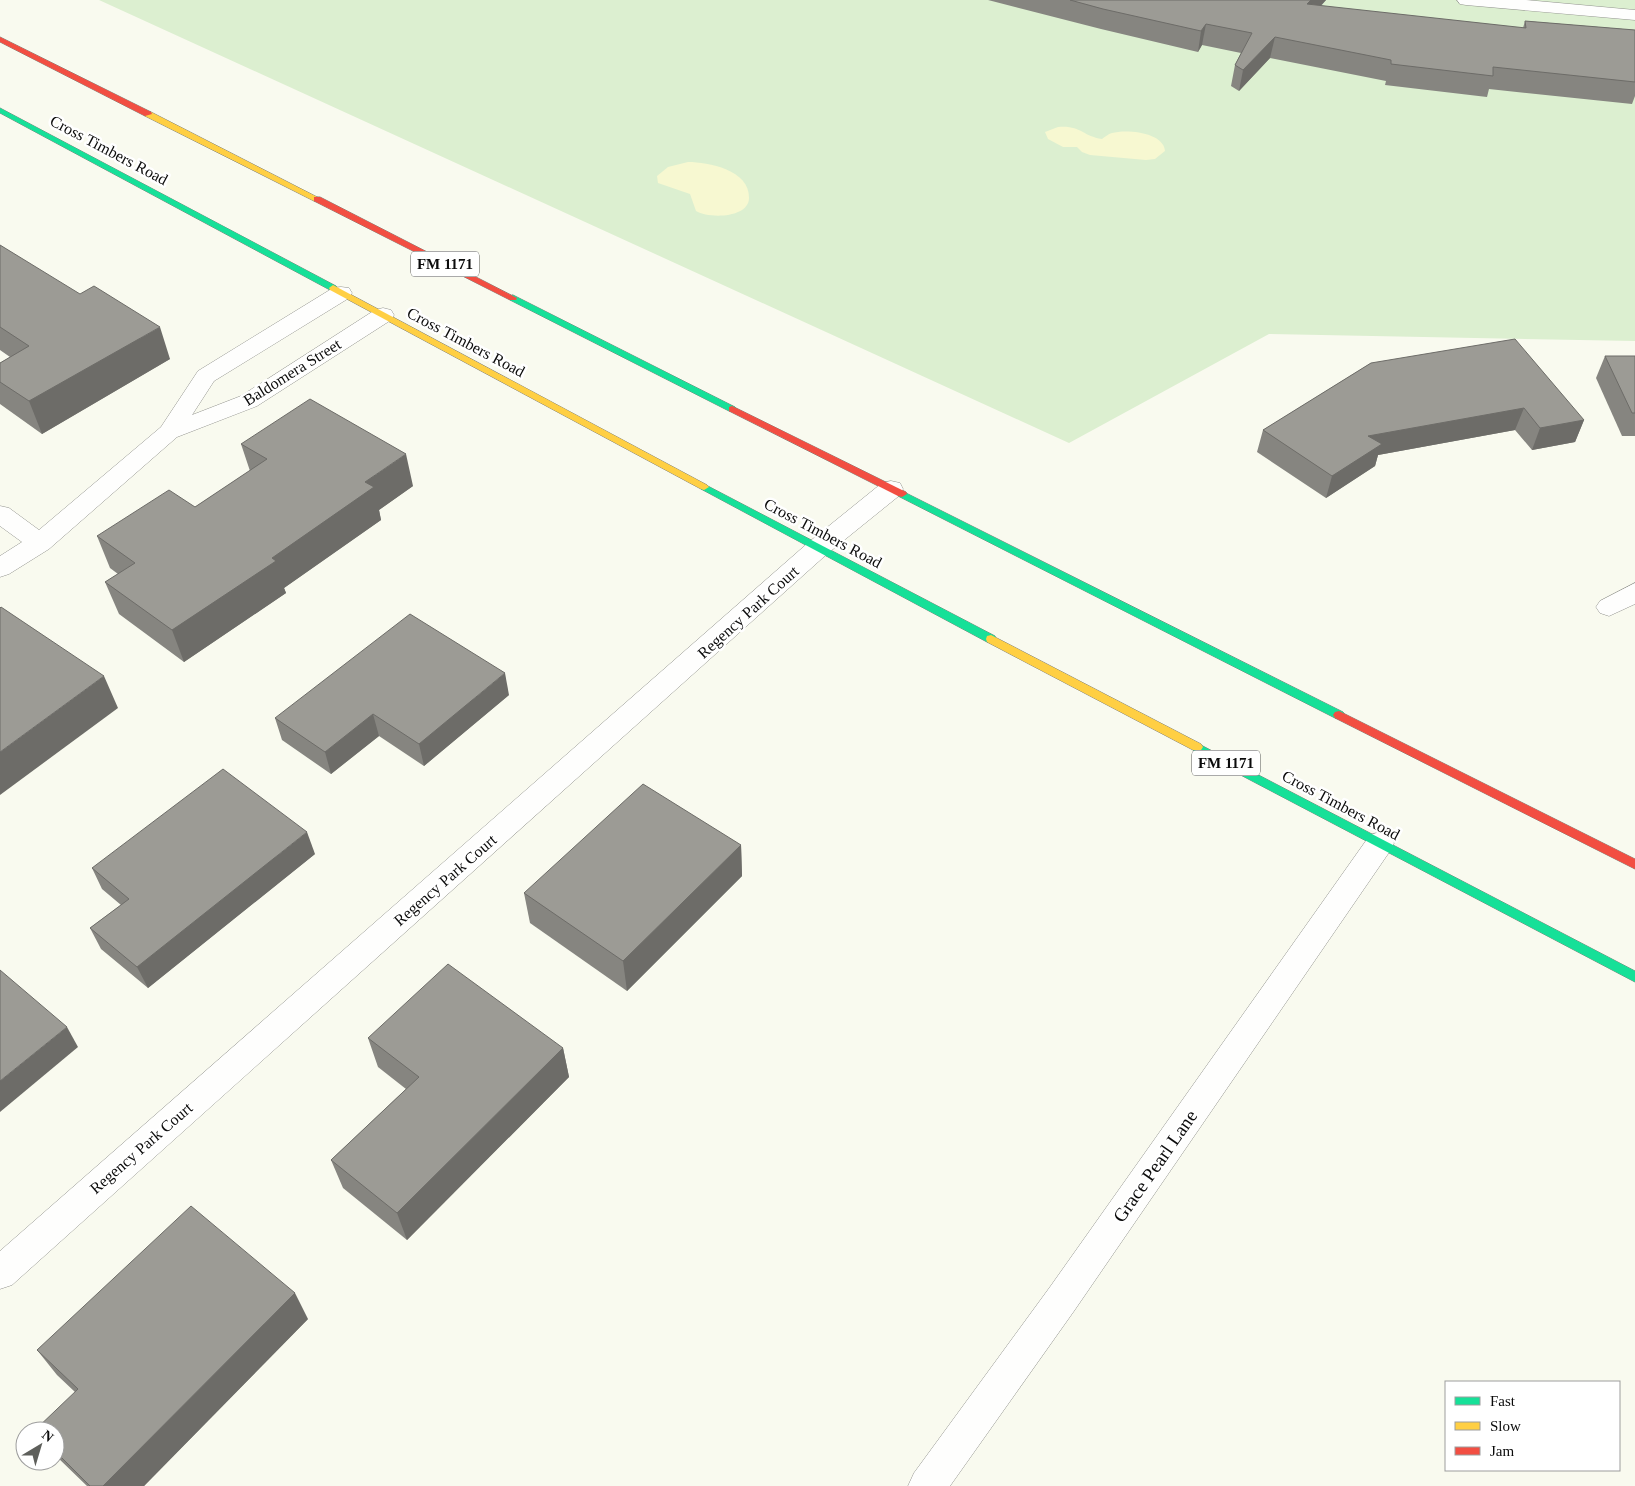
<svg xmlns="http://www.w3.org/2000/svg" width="1635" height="1486" viewBox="0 0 1635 1486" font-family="'Times New Roman',serif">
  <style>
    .green { fill: #dcefd0 }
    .sand { fill: #f7f8d1 }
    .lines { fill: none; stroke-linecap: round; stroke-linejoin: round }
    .street-casing { stroke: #92938e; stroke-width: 1 }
    .fast-casing { stroke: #7f807b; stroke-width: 1 }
    .slow-casing { stroke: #7f807b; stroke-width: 1 }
    .jam-casing { stroke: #7f807b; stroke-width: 1 }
    .street { fill: #fefefd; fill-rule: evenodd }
    .fast { fill: #16e098; fill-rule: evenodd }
    .slow { fill: #ffcf43; fill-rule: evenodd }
    .jam { fill: #f24e42; fill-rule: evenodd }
    .wall { fill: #868580 }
    .shaded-wall { fill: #6d6c68 }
    .building { fill: #9c9b95; stroke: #6d6c68 }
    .labels { text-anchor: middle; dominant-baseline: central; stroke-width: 5; stroke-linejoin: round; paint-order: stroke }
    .shield { fill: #fff; stroke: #545454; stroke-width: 1 }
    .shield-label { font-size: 15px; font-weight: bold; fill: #0b0b0b }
    .street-label { font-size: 16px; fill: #0b0b0b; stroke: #fff }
    .near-street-label { font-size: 19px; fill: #0b0b0b; stroke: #fff }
  </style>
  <rect width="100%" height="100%" fill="#f9faef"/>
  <!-- green -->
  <path class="green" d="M99 0H1635V341L1269 334 1069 443Z"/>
  <!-- sand -->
  <g class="sand">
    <path d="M1058 127C1081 125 1082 136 1102 139 1105 137 1108 134 1112 133 1126 129 1164 132 1165 151L1155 159 1146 160 1090 155 1082 152 1077 147H1063L1048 139 1045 132Z"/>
    <path d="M688 162C708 162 750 170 749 198 749 218 709 219 696 211L690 194 658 183 657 176 668 167Z"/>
  </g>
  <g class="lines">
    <!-- street casing -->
    <g class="street-casing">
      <g id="street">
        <path d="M1457 0H1526L1635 10V20L1466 5 1460 4Z"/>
        <path d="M341 287 349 288 352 293 349 298 214 381 192 415 241 396 375 310 383 308 391 310 394 315 391 320 257 406 177 437 49 549 9 574 0 577V556L22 542 0 526V506L9 508 39 530 161 427 198 371 333 288Z"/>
        <path d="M891 481 900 483 903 489 900 495 827 554 12 1285 0 1289V1251L809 542 882 483Z"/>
        <path d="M1635 583V604L1609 616 1600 613 1596 607 1600 601Z"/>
        <path d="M1380 832 1390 835 1394 843 1390 851 1074 1311 950 1486H908L914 1473 1050 1287 1370 835Z"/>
      </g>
    </g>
    <!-- fast casing -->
    <g class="fast-casing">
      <g id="fast">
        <path d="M0 108 336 286 337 288 336 290H330L0 113Z"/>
        <path d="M513 295 735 407 737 409 735 411H729L510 300 509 298Z"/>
        <path d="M704 484 995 636 996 639 991 643 987 642 701 489 699 487Z"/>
        <path d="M902 491 1343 712 1345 715 1339 719 1335 718 898 496 897 494 898 492Z"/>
        <path d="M1197 743 1635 971V982L1193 750 1191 747 1193 744Z"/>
      </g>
    </g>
    <!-- slow casing -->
    <g class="slow-casing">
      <g id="slow">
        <path d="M145 112H151L321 199 320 201H314L145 116Z"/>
        <path d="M333 285 707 485 709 487 704 490 701 489 330 290 329 288Z"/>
        <path d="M991 635 1201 744 1203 747 1201 750H1193L987 642 986 639 987 636Z"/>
      </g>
    </g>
    <!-- jam casing -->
    <g class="jam-casing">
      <g id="jam">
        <path d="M0 37 151 112 152 114 145 116 0 42Z"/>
        <path d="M314 197H320L517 298 516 300H510L314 201Z"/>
        <path d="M732 406 906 492 907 494 902 497 898 496 729 411V407Z"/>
        <path d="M1339 711 1635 859V869L1335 718 1333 715 1335 712Z"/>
      </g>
    </g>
    <!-- street -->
    <use href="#street" class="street"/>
    <!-- fast -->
    <use href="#fast" class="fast"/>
    <!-- slow -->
    <use href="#slow" class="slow"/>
    <!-- jam -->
    <use href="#jam" class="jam"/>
  </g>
  <!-- wall -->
  <g class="wall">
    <path d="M988 0H1326L1321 6 1523 28 1525 21 1635 30V96L1632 104 1489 89 1487 97 1385 85 1386 81 1270 58 1239 91 1231 86 1235 65 1241 53 1202 45 1198 52 1101 29Z"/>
    <path d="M0 245 170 359 42 434 0 404V363L10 357 0 350Z"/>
    <path d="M1605 356H1635V436H1622L1596 378Z"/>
    <path d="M1371 363 1584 420 1575 442 1532 450 1515 430 1378 455 1375 466 1326 498 1257 452 1263 430Z"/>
    <path d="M241 444 413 486 379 510 381 520 284 588 286 593 184 662 119 614 105 582 118 574 110 568 97 536 195 507 250 471Z"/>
    <path d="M509 695 424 766 379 736 331 774 282 740 275 718Z"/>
    <path d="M741 845 742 876 627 991 530 923 524 893Z"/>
    <path d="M315 854 148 988 101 949 90 928 121 905 102 889 92 868Z"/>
    <path d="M368 1038 563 1048 569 1077 407 1240 343 1188 331 1160 406 1089 378 1067Z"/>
    <path d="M308 1319 144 1486H87L55 1455V1431L75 1392 57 1375 37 1350Z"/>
  </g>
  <!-- shaded-wall -->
  <g class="shaded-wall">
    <path d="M1311 0H1326L1302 25 1307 4Z"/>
    <path d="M1206 24 1202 45 1198 52 1201 31Z"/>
    <path d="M1275 37 1270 58 1239 91 1243 70Z"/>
    <path d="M160 327 170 359 42 434 29 401Z"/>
    <path d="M1524 408 1515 430 1378 455 1375 466 1326 498 1332 476 1368 436Z"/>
    <path d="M1584 420 1575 442 1532 450 1540 428Z"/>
    <path d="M406 454 413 486 379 510 381 520 284 588 286 593 184 662 172 630 272 558 365 482Z"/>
    <path d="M505 673 509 695 424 766 419 744Z"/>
    <path d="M104 676 118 708 0 795V752Z"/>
    <path d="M373 714 379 736 331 774 325 752Z"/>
    <path d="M307 832 315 854 148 988 137 967Z"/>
    <path d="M741 845 742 876 627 991 623 961Z"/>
    <path d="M67 1027 78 1047 0 1112V1081Z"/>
    <path d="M563 1048 569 1077 407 1240 397 1213Z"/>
    <path d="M295 1293 308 1319 144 1486H103Z"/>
  </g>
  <!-- building -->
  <g class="building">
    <path d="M1070 0H1311L1307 4 1526 28 1525 21 1635 30V82L1493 67V76L1391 64V60L1275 37 1243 70 1235 65 1252 33 1206 24 1201 31 1103 9Z"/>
    <path d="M0 245 80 294 94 286 160 327 29 401 0 382V363L29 346 0 327Z"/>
    <path d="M1515 339 1584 420 1540 428 1524 408 1368 436 1382 444 1332 476 1263 430 1371 363Z"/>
    <path d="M1605 356H1635V413H1632Z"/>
    <path d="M310 399 406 454 365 482 374 487 272 558 276 561 172 630 105 582 135 563 97 536 169 490 195 507 267 459 241 444Z"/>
    <path d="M1 607 104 676 0 752V608Z"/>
    <path d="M410 614 505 673 419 744 373 714 325 752 275 718Z"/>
    <path d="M223 769 307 832 137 967 90 928 129 899 92 868Z"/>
    <path d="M643 784 741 845 623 961 524 893Z"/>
    <path d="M448 964 563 1048 397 1213 331 1160 419 1077 368 1038Z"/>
    <path d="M0 970 67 1027 0 1081Z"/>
    <path d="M191 1206 295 1293 103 1486H90L55 1451V1431H34L78 1389 37 1350Z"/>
  </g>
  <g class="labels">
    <!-- shield labels -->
    <g class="shield">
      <rect x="411" y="251.5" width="68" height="25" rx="4"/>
      <rect x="1192" y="750.5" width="68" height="25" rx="4"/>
    </g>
    <g class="shield-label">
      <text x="445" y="264">FM 1171</text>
      <text x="1226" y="763">FM 1171</text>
    </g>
    <!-- street labels -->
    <g class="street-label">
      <text transform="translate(109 150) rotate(28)">Cross Timbers Road</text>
      <text transform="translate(466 342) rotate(28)">Cross Timbers Road</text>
      <text transform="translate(292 372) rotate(-32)">Baldomera Street</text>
      <text transform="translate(823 533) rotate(28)">Cross Timbers Road</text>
      <text transform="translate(748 612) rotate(-42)">Regency Park Court</text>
      <text transform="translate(1341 805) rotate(28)">Cross Timbers Road</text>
      <text transform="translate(445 880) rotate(-41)">Regency Park Court</text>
      <text transform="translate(141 1148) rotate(-41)">Regency Park Court</text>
    </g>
    <!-- near-street labels -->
    <g class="near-street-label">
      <text transform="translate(1155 1166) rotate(-55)">Grace Pearl Lane</text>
    </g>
  </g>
  <!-- legend -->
  <rect x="1445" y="1381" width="175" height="90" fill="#ffffff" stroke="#9d9d9d"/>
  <rect x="1455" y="1397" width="25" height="8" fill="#16e098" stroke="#9d9d9d"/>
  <text x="1490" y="1406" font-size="15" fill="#0b0b0b">Fast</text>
  <rect x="1455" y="1422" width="25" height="8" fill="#ffcf43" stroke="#9d9d9d"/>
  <text x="1490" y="1431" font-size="15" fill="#0b0b0b">Slow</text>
  <rect x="1455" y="1447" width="25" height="8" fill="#f24e42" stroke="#9d9d9d"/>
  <text x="1490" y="1456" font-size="15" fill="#0b0b0b">Jam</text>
  <!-- north arrow -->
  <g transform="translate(40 1446) rotate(38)"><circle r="24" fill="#ffffff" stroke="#9d9d9d"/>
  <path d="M0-4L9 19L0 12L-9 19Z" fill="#5e5f5b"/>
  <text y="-8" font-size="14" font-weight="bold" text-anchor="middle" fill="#0b0b0b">N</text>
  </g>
</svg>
